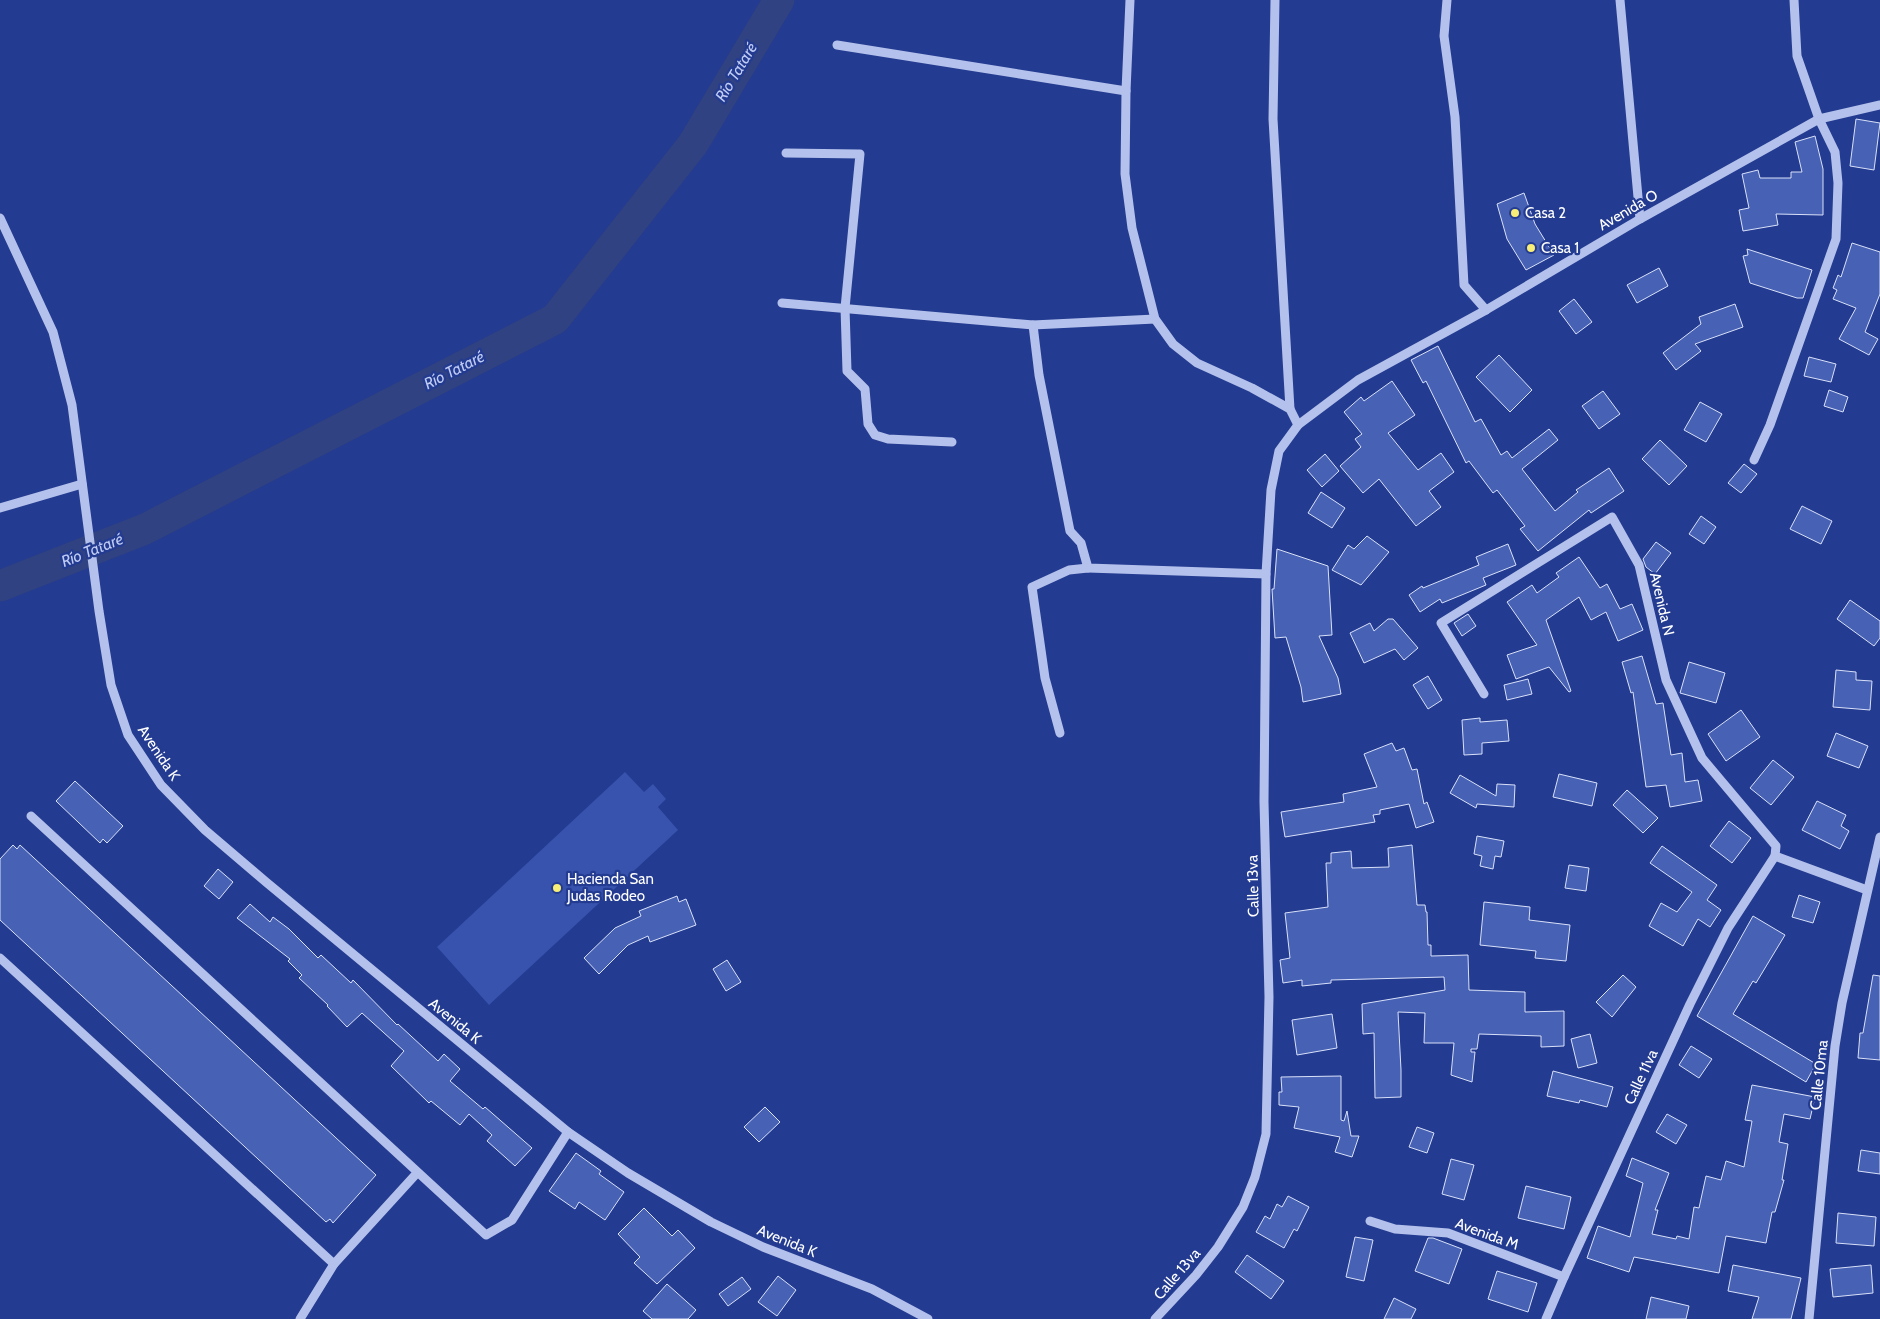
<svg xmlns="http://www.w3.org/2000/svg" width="1880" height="1319" viewBox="0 0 1880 1319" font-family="Cabin,sans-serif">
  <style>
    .green { fill: #3753ad }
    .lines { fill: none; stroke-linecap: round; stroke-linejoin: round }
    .river { stroke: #304281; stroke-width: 31 }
    .building { fill: #4761b5; stroke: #d9e1f9 }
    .minor { stroke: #b4c1ec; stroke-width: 9 }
    .poi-dot { fill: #f7ee77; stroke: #233b90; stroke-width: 2 }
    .labels { text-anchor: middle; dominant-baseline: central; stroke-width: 4.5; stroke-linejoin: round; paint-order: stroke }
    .street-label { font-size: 15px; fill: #fff; stroke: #233b90 }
    .poi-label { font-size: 15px; fill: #fff; stroke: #233b90; text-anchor: start }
    .water-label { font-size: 16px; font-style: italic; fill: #c0ccf3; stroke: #233b90 }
  </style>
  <rect width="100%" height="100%" fill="#233b90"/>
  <!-- green -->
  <path class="green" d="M625 772 644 792 653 784 666 799 658 807 678 830 489 1005 437 947Z"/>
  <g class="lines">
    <!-- river -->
    <path class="river" d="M0 586 145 529 555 319 693 144 779 0"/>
  </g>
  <!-- building -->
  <g class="building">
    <path d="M1856 119 1880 123 1874 170 1850 166Z"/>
    <path d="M1815 136 1823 169V215L1776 214 1778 225 1743 231 1739 210 1749 208 1742 174 1758 170 1760 178H1791V172H1802L1795 142Z"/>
    <path d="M1524 193 1535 224 1554 255 1526 270 1507 239 1497 204Z"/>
    <path d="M1852 243 1880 252V294L1865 332 1878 339 1869 355 1839 339 1856 308 1833 299 1837 290 1833 288 1838 275 1841 277Z"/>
    <path d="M1747 249 1812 270 1803 298H1797L1750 283 1743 256 1748 255Z"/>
    <path d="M1659 268 1668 286 1637 303 1627 285Z"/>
    <path d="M1574 299 1592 322 1576 334 1559 311Z"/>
    <path d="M1735 304 1743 327 1695 344 1701 351 1676 370 1663 353 1701 324 1699 317Z"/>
    <path d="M1438 346 1475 422 1481 419 1501 455 1507 451 1512 458 1549 429 1558 440 1522 469 1555 511 1578 492 1576 490 1609 468 1624 491 1591 513 1589 510 1538 551 1520 529 1525 526 1497 490 1493 493 1469 461 1466 463 1426 381 1423 383 1411 360Z"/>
    <path d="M1499 355 1532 390 1510 412 1476 377Z"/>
    <path d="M1809 357 1836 364 1831 382 1804 376Z"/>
    <path d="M1392 381 1415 415 1388 433 1418 470 1441 453 1454 472 1429 491 1441 507 1416 526 1379 479 1363 493 1340 466 1361 447 1355 439 1362 434 1344 412 1361 397 1364 401Z"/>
    <path d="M1829 390 1848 397 1843 412 1824 406Z"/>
    <path d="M1603 391 1620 414 1599 429 1582 406Z"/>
    <path d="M1700 402 1722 414 1706 442 1684 430Z"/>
    <path d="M1660 440 1687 466 1669 485 1642 459Z"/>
    <path d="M1325 454 1339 471 1322 487 1307 470Z"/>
    <path d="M1744 464 1757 474 1741 493 1728 483Z"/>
    <path d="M1321 492 1345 508 1332 528 1308 513Z"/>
    <path d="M1802 506 1832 521 1821 544 1790 529Z"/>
    <path d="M1701 516 1716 527 1704 544 1689 534Z"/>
    <path d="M1367 536 1389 552 1361 585 1332 570 1348 545 1354 549Z"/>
    <path d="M1656 542 1671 553 1655 574 1646 567 1643 559Z"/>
    <path d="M1508 544 1516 565 1483 578 1486 585 1442 603 1440 599 1420 612 1409 595 1422 586 1423 588 1479 565 1476 557Z"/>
    <path d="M1277 549 1328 566 1332 635 1319 636 1338 678 1341 694 1303 702 1301 687 1286 637 1275 638 1272 589H1274Z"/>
    <path d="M1579 557 1600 588 1607 584 1620 609 1632 604 1643 630 1618 641 1606 612 1591 620 1579 597 1546 620 1571 691 1569 692 1549 667 1516 679 1507 655 1537 645 1507 602 1532 585 1537 593 1559 577 1556 573Z"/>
    <path d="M1850 600 1880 621V638L1874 646 1837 619Z"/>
    <path d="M1468 614 1476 626 1462 636 1454 623Z"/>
    <path d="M1388 619H1393L1418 648 1404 660 1395 649 1364 663 1350 633 1370 623 1374 631Z"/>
    <path d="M1642 656 1656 704 1663 703 1671 755 1682 753 1685 782 1698 780 1702 801 1670 807 1666 785 1646 787 1633 692 1631 693 1622 662Z"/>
    <path d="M1689 662 1725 673 1716 703 1680 693Z"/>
    <path d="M1836 670 1856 672V680L1872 681 1870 710 1833 707Z"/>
    <path d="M1428 676 1442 700 1428 709 1413 685Z"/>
    <path d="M1528 679 1532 694 1507 700 1504 685Z"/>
    <path d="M1741 710 1760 737 1726 761 1708 734Z"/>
    <path d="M1480 718V722L1507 720 1509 741 1482 743V754L1464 755 1462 720Z"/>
    <path d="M1836 733 1868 746 1859 768 1827 756Z"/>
    <path d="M1392 743 1396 751 1404 748 1412 770 1417 769 1424 804 1427 802 1434 822 1416 828 1409 804 1380 810V814L1373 815 1375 822 1285 837 1281 812 1344 802 1343 794 1377 787 1364 754Z"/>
    <path d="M1773 760 1794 777 1771 805 1750 788Z"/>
    <path d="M1559 774 1597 783 1592 806 1553 797Z"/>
    <path d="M1460 775 1496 796 1497 784 1515 785 1514 807 1477 804 1476 808 1450 793Z"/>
    <path d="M75 781 123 826 107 843 103 839 100 843 56 801Z"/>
    <path d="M1627 790 1658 818 1643 833 1613 805Z"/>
    <path d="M1817 801 1846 815 1841 826 1849 831 1840 849 1802 830Z"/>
    <path d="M1729 821 1751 838 1732 863 1710 846Z"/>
    <path d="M1477 836 1504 841 1501 857 1495 856 1493 869 1480 866 1482 856 1474 854Z"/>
    <path d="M13 845 17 849 20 845 376 1175 333 1223 330 1219 326 1222 0 920V859Z"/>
    <path d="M1412 845 1417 905H1425L1426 912H1427L1428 945H1431V956L1468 955 1469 990 1525 992V1012L1564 1011V1046L1541 1047V1036L1479 1034 1477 1049H1471V1052H1475L1472 1082 1451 1075 1454 1043H1424L1425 1013 1398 1012 1401 1070V1097L1375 1098 1374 1033 1363 1034 1362 1004 1445 990 1444 977 1331 980V983L1302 986V980L1283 983 1280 960 1290 958 1285 913 1328 907 1326 863H1331V853L1351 851 1352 868 1389 867 1388 848Z"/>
    <path d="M1662 846 1717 885 1707 900 1721 910 1710 927 1698 919 1683 946 1649 926 1661 903 1677 912 1692 892 1650 863Z"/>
    <path d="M1569 865 1589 868 1586 891 1565 888Z"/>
    <path d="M218 869 233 882 219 899 204 886Z"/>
    <path d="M1799 895 1820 902 1813 923 1792 917Z"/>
    <path d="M677 896 679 902 686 899 696 925 650 942 648 936 628 945 599 974 584 958 615 928 641 916 639 911Z"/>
    <path d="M1484 902 1530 907 1529 920 1570 925 1566 961 1535 958 1536 951 1480 945Z"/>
    <path d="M250 904 270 922 273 917 289 929 318 958 321 955 351 983 353 980 397 1025 398 1024 438 1061 444 1054 460 1069 450 1081 483 1109 485 1107 532 1148 515 1166 487 1141 492 1135 469 1114 460 1125 431 1101 429 1103 391 1066 404 1051 362 1013 347 1027 327 1006 328 1005 299 978 302 975 288 961 290 959 237 918Z"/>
    <path d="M1753 916 1785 935 1756 983 1753 981 1733 1014 1816 1064 1806 1082 1697 1016Z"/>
    <path d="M727 960 741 982 726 991 713 969Z"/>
    <path d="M1623 975 1636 987 1612 1017 1596 1002Z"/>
    <path d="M1873 975 1880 976V1060L1858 1058 1860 1033H1863Z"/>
    <path d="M1332 1014 1337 1048 1297 1055 1292 1020Z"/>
    <path d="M1590 1034 1597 1063 1578 1068 1571 1039Z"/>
    <path d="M1691 1046 1712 1059 1699 1078 1679 1065Z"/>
    <path d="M1553 1071 1613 1087 1607 1107 1580 1100 1579 1103 1547 1096Z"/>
    <path d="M1341 1076V1120L1344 1121 1347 1111 1351 1136H1359L1352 1157 1335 1152 1340 1137 1294 1128 1299 1107 1279 1105V1092H1282L1281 1077Z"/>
    <path d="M1752 1085 1815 1097 1810 1119 1784 1114 1779 1142 1788 1144 1782 1180H1784L1775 1212H1772L1766 1243 1726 1236 1719 1273 1634 1257 1629 1272 1587 1258 1598 1226 1630 1237 1643 1183 1626 1176 1632 1158 1669 1173 1655 1210H1658L1652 1234 1676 1239 1677 1236 1689 1239 1694 1207 1699 1208 1706 1176 1721 1180 1726 1161 1744 1167 1752 1121 1745 1120Z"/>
    <path d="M765 1107 780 1122 759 1142 744 1127Z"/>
    <path d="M1667 1114 1687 1125 1676 1144 1656 1132Z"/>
    <path d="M1417 1127 1434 1133 1427 1153 1409 1147Z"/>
    <path d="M1861 1150 1880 1153V1174L1858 1171Z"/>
    <path d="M576 1153 601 1171 599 1174 624 1192 605 1220 579 1202 575 1209 549 1191Z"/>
    <path d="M1451 1159 1474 1165 1464 1200 1442 1194Z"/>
    <path d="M1526 1186 1571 1197 1564 1229 1518 1218Z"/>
    <path d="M1288 1196 1309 1207 1297 1231 1294 1229 1284 1248 1256 1232 1265 1216 1270 1219 1277 1204 1282 1207Z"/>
    <path d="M644 1208 672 1236 678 1230 695 1248 657 1284 634 1263 640 1257 618 1234Z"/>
    <path d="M1838 1213 1876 1217 1874 1246 1836 1243Z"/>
    <path d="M1355 1237 1373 1240 1364 1281 1346 1277Z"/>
    <path d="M1428 1238H1433L1462 1249 1449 1284 1415 1271Z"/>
    <path d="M1247 1255 1284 1281 1271 1299 1235 1272Z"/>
    <path d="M1733 1265 1801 1278 1791 1319H1752L1759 1297 1728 1291Z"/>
    <path d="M1871 1265 1873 1293 1833 1297 1830 1269Z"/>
    <path d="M1497 1271 1537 1283 1528 1312 1488 1299Z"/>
    <path d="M778 1276 796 1290 777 1316 758 1302Z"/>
    <path d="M742 1277 751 1289 728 1306 719 1294Z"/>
    <path d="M667 1284 696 1310 688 1319H652L643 1311Z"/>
    <path d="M1651 1297 1689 1306 1686 1319H1646Z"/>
    <path d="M1394 1298 1416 1309 1411 1319H1384Z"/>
  </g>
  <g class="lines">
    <!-- minor -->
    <g class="minor">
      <path d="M1130 0 1126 91 1125 174 1132 228 1155 319 1173 344 1197 363 1252 388 1290 409 1298 425"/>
      <path d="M1275 0 1273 119 1290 409"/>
      <path d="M1447 0 1444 36 1455 117 1464 285 1486 310"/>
      <path d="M1620 0 1640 219"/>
      <path d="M837 45 1126 91"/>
      <path d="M786 153 860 154 845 308 847 371 865 389 868 424 875 435 888 439 952 442"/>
      <path d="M0 218 53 332 72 405 99 611 111 685 128 735 161 785 205 830 266 882 568 1132 628 1173 711 1222 763 1247 872 1289 928 1319"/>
      <path d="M782 303 1033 325 1155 319"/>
      <path d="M1033 325 1039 375 1070 531 1081 543 1088 568 1266 574"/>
      <path d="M1754 460 1770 425 1836 239 1838 183 1835 152 1819 119 1797 56 1794 0"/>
      <path d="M0 508 82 484"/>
      <path d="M1484 694 1441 623 1612 517 1639 565 1666 680 1702 758 1776 846 1775 856 1867 890"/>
      <path d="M1060 733 1045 678 1032 587 1069 570 1088 568"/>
      <path d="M31 816 486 1235 512 1220 568 1132"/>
      <path d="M0 958 334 1264"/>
      <path d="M1370 1221 1395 1229 1448 1233 1564 1277"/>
      <path d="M300 1319 334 1264 417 1173"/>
      <path d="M1155 1319 1196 1275 1218 1247 1243 1207 1255 1177 1266 1134 1269 997 1264 802 1266 574 1271 490 1279 451 1298 425 1358 380 1486 310 1640 219 1819 119 1880 105"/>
      <path d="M1546 1319 1564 1277 1690 1004 1728 928 1775 856"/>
      <path d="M1809 1319 1835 1046 1842 1003 1880 837"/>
    </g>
  </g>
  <!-- markers -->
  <g class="poi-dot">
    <circle cx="1515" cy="213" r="5"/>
    <circle cx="1531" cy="248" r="5"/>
    <circle cx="557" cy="888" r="5"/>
  </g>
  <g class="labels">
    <!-- street labels -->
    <g class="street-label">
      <text transform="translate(1628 210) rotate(-30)">Avenida O</text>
      <text transform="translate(1662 604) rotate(77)">Avenida N</text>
      <text transform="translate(159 753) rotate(56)">Avenida K</text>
      <text transform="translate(1253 886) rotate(-91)">Calle 13va</text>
      <text transform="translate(455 1021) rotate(39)">Avenida K</text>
      <text transform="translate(1819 1075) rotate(-84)">Calle 10ma</text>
      <text transform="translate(1641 1077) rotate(-65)">Calle 11va</text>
      <text transform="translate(1487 1234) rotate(20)">Avenida M</text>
      <text transform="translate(787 1241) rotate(22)">Avenida K</text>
      <text transform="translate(1177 1274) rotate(-49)">Calle 13va</text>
    </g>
    <!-- poi labels -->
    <g class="poi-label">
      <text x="1525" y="213">Casa 2</text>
      <text x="1541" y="248">Casa 1</text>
      <text x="567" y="879">Hacienda San<tspan x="567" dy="17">Judas Rodeo</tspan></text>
    </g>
    <!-- water labels -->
    <g class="water-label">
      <text transform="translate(736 72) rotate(-59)">Río Tataré</text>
      <text transform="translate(454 370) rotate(-27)">Río Tataré</text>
      <text transform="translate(92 550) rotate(-22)">Río Tataré</text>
    </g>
  </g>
</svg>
